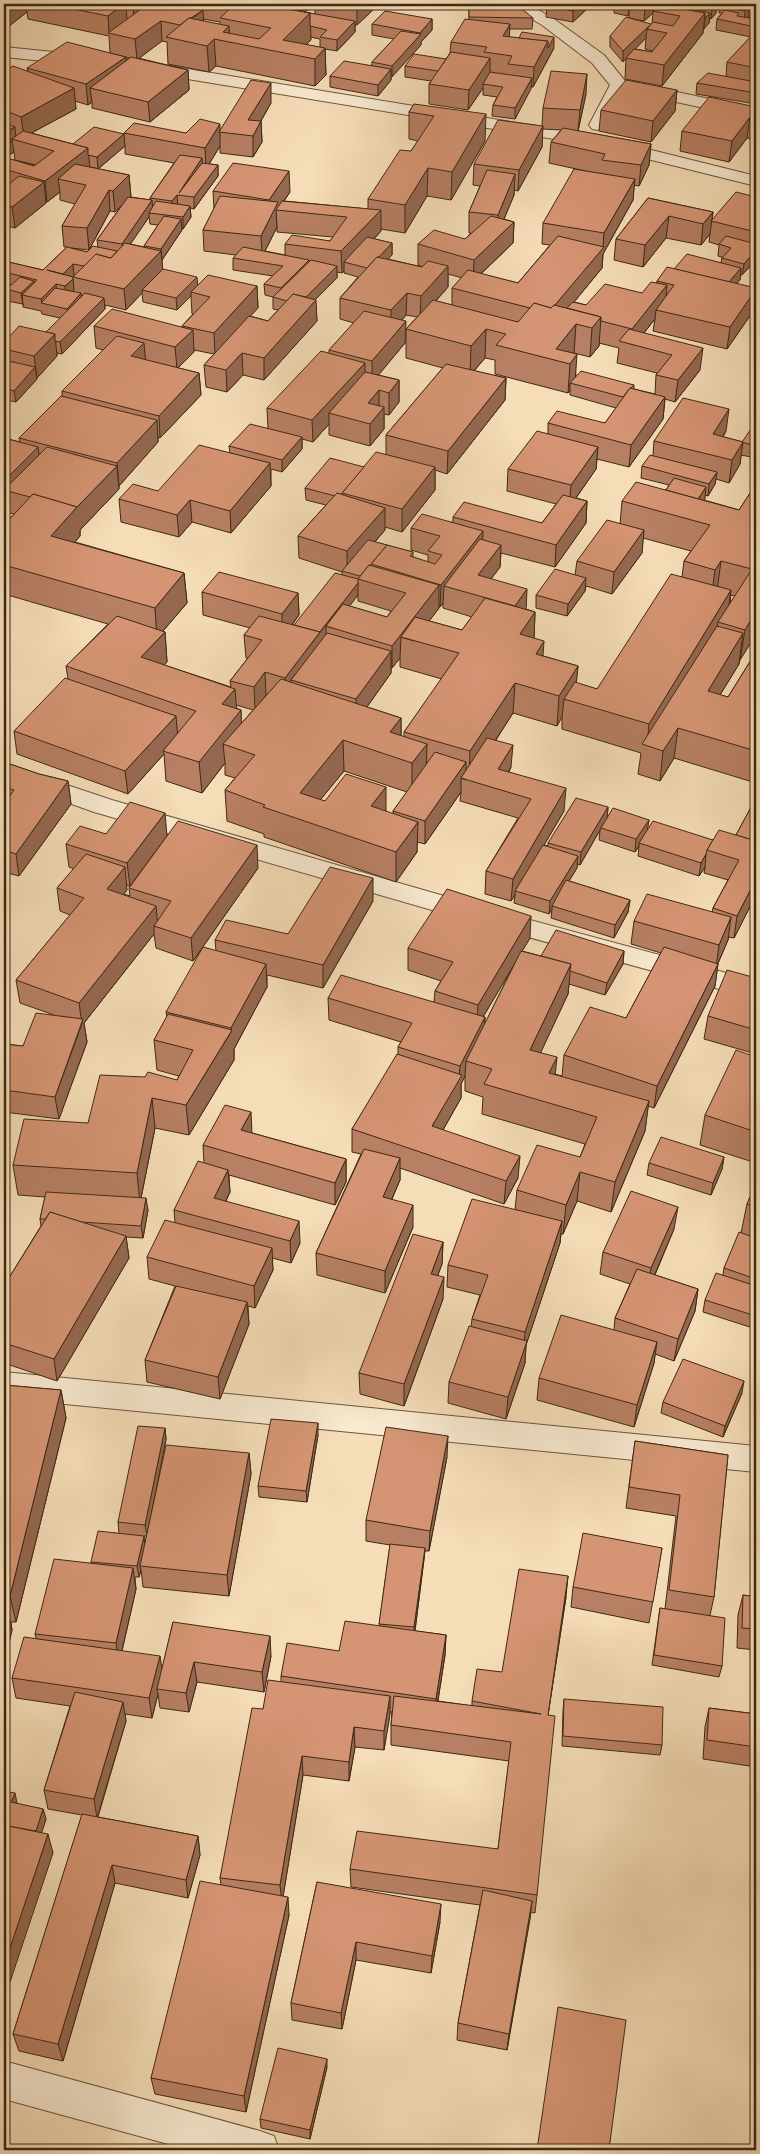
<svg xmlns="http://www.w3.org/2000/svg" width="760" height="2154" viewBox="0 0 760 2154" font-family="'IM FELL Great Primer',serif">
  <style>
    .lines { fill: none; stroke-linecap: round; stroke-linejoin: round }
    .minor-casing { stroke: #6c563e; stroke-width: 2 }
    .minor { fill: #f8e9d0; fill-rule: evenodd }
    .wall { fill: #b77f63; stroke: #3f2916; fill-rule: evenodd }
    .shaded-wall { fill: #956850; stroke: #3f2916 }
    .building { fill: #d59473; stroke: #3f2916 }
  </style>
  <rect width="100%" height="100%" fill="#f5ddb7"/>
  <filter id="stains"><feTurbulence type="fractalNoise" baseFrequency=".004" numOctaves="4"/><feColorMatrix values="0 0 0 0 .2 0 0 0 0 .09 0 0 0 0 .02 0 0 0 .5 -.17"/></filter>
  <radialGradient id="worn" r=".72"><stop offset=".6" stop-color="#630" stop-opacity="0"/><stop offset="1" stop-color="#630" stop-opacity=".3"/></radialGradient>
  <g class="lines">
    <!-- minor casing -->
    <g class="minor-casing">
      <g id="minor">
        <path d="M509 4H528L554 19 604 55 625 81 627 85 604 129 598 130 592 129 589 125 610 85 592 63 542 25 511 7Z"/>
        <path d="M4 47 84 55 90 56 92 60 90 64 84 65 4 57Z"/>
        <path d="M151 63 591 135 756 176V186L591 145 145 72 143 68 145 64Z"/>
        <path d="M640 84 756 109V119L634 93 632 89 634 85Z"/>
        <path d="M4 764 112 800 489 909 756 981V999L480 924 94 812 4 780Z"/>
        <path d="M4 1372 756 1446V1472L4 1398Z"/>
        <path d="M4 2061 260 2131 274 2136 279 2150H190L4 2099Z"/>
      </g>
    </g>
    <!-- minor -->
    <use href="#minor" class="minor"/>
  </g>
  <!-- wall -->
  <g class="wall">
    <path d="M4 4H177L198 9V4H312L307 11 297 10V11L315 14V4H379L357 25H355V32L337 51 325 49 326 75 315 86 216 66 209 72 168 64 167 42 162 41 138 58 188 70 189 90 150 122 92 108V102L88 105 75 101 76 109 31 133 73 144 124 134V133H186L220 131 271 103 261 121 262 142 253 157 220 153V146L209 164 218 165V176L194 209 190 208 191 217 183 229 182 228V230L162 260V270L198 285 257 286 258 308 250 316 268 321 278 310 273 309V297L265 295 264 284 273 276 233 270V258L236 255 204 251 203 230 214 209 213 191 290 192 284 201 368 209V199L411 151 418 141 409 139V112L414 104 485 141 451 200 427 196 405 233 381 229V231L374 239 392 243V255L388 259 422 267H423L418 265V244L465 239 471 233H469V212L480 186 473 185 474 164 542 126 543 108 586 94 578 131 651 144 649 165 639 186 634 185 633 200 603 254 602 268 574 302 586 305 642 293 656 283 657 281 674 269 721 263 722 257 718 256 719 245 709 242 710 234 701 245 666 238 643 267 614 260 616 239 648 198 713 212 712 220 756 197V260L742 275H740V280L737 283 754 310 727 349 653 331 655 319 644 333 700 370 675 402 665 399 663 419 629 467 597 459 596 469 576 498 587 501 586 523 555 567 501 553 500 567 491 579 526 609 535 612 534 638 543 656 578 666 576 683 597 689 682 577 684 561 691 551 643 538 642 553 612 594 586 586 585 591 567 616 536 608V595L575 575 577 561 620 524 622 501 666 490 669 485 641 478 642 466 653 455 654 441 726 431 723 437 743 442 756 422V458L741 455 740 464 729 483 716 479 715 484 708 496 705 495 704 500 739 510 756 484V634L740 660 739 664 720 695 728 697 756 652V783L674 758 660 781 638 774 641 753 562 729V717L557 726 513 713 496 740 511 767 509 772 564 811 544 845 548 846V843L608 807 607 818 649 820 647 830 713 840 736 835 756 798V895L734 938 728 937V940L718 963 715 986 654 1108 648 1106 645 1131 611 1212 577 1201 563 1234H561L560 1243 526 1345 525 1363 506 1419 448 1403 449 1382 471 1327 472 1319 480 1295 447 1287 448 1265 515 1210 517 1190 580 1157 585 1144 482 1114 483 1097 465 1091V1076L461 1084V1098L443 1130 518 1178 504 1204 400 1168V1180L392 1199 413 1227 385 1293 317 1275 316 1253 361 1154 352 1152V1129L398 1055V1047L401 1042 329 1020 328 998 434 1002 435 991 441 981 408 970V948L530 938 522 951 541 956 624 951 623 964 605 995 569 984 568 994 540 1053 555 1074 562 1076 564 1055 626 1018 661 953 631 944 634 921 712 912 713 908 728 880 704 873 705 867 699 876 638 856 639 846 635 852 599 840 600 830 580 865 577 864V868L569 881 630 900 628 912 614 938 551 918 552 909 549 914 514 903 515 895 511 901 485 894 486 871 518 818 460 801 461 792 425 844 417 842V852L396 882 264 837V834L227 821 225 790 235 778 225 775V763L202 793 166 781 164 754 128 794 17 754 14 731 68 679 66 666 108 624 4 594V525L14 514 6 512 5 505 4 506V438L20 442 19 438 62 396V391L103 350 96 348 94 326 182 328V326L193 314H192L191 296 177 310 143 302 142 293 126 310 105 305V309L62 354 57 353V356L37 378V379L16 402 6 400 7 411 4 415V334L10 336 46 332 60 318 42 314 41 311 23 307V304L7 301 4 304V285L10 286 11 285 4 283V261L43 270 67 247H64L62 226 75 204 60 200V192L47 202 46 201V203L15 228 4 225V71H28L27 68 126 57V60L129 58 110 53 109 36 28 19 27 12 4 30ZM203 19 220 22V25L203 21ZM310 37 320 39V48L306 45 311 40ZM542 129 561 130 551 142 549 163 590 172 543 223 542 244 550 245 518 283 481 274 513 243 514 222 504 219 514 195V190L518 191 542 147ZM125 146V154L174 163 150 198V200L130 197H131L129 175 89 167 98 169ZM14 152 15 160 35 165 5 158ZM122 205 97 240 98 247 87 252 71 248 89 250 110 211 115 212ZM149 217 150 224 158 225 144 246V247L130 244ZM277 227V232L333 237 330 241 285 244V255L265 251ZM344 271V273L358 277 340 298V319L354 323 329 350V353L267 408 268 428 229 446 230 453 158 491 119 499 121 522 179 537 192 522 231 533 271 486V469L282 472 302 449V439L313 442 329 424V435L370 446 384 429V414L389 415 399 402V380L378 375 405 343 402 320 406 315 417 317 406 329V358L443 368 386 435V455L364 467 305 488 306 500 326 505 298 536 299 558 342 572V575L294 625H292L299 615 298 593 202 592 203 615 250 628 244 635 246 658H248L230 681 231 687 164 665 167 662 165 632 163 631 187 603 184 573 75 542 80 536V530L119 489V486L158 442V437L160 438 201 395 199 373 178 368 194 352V350L214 354 204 365 206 387 227 392 243 375 264 380 317 321 315 299 337 278V272L342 273ZM448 274 462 278 452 288V305L436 301 448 287ZM599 343 619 348 617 363 657 373 656 375 655 394 634 389V385L576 377 574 353 590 357 599 346ZM485 358 495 360V374L568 393 570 390V395L616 408 605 423H548V434L508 469 507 491 556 504 542 523 453 517V522L411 528V550L428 555V562L413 557V552L375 542 385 530V527L402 532 435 490V470L447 474 505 400 506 378 474 371ZM358 595V601L391 611 387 617 349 606ZM731 595 735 596 730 604ZM443 603V608L472 617 462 630 429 621 439 608V607H440ZM400 658V667L442 679 404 732V737L401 736V718L367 707 391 673V668H392ZM236 705 253 710 241 724V710L236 708ZM344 771 407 792 393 811V814L325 801 320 800ZM512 968 485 1024V1017H483Z"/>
    <path d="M409 4H451L448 9 409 5Z"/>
    <path d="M469 4 533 18 532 29H509V37L554 48 533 87H531L515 119 492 116 493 105 497 97 483 95V88L468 110 429 104V84L431 81 405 77V66L446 59 450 53 451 42 469 19Z"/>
    <path d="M549 4H592L573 22 546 17 547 6Z"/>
    <path d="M615 4H671V5L690 8 691 4H717L716 13 711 19 710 18 709 23 703 29V33L662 86 625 79 626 58 629 55 623 62 610 47V36L651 25 652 23 653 13 644 21 629 18V15L628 16 614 13ZM646 38 645 49 653 51 652 52 635 49Z"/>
    <path d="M720 4H756V18L748 17 747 18 756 19V104L696 94 697 83 726 77 727 62 751 37 716 30 717 19 722 13H719Z"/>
    <path d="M432 19V30L421 42V45L391 77V80L378 96 330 87V76L372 65V62L394 39 372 35V24Z"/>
    <path d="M677 90 675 111 651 142 599 131 601 110Z"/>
    <path d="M756 107V140L747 138 729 162 680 151 682 131Z"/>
    <path d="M4 762 39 774 68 781 71 804 19 876 4 872Z"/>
    <path d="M106 834 167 835 258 868 193 961 156 948 154 934 84 1023 87 1042 59 1119 4 1112V1044L23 1046 54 1015 20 1003 16 980 70 915 60 911 57 888 74 869 69 867 66 844ZM126 885 130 886 129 888 130 896 124 894 127 890Z"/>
    <path d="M373 901 323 988 267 975V987L234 1049V1060L189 1135 155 1128 141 1198 148 1210 143 1238 126 1237 129 1258 57 1381 4 1363V1286L41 1226 40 1219 45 1197 18 1195 13 1165 88 1123 177 1080 179 1076 157 1070 154 1040 167 1017 166 1012 216 951 215 940 288 934Z"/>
    <path d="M756 978V1054L704 1039 708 1016Z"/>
    <path d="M756 1057V1163L700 1145 705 1115Z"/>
    <path d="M252 1133 346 1159V1182L335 1205 229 1175 230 1192 226 1201 300 1243 291 1263 272 1258 273 1270 255 1308 248 1306 249 1324 220 1399 147 1382 145 1360 175 1286 149 1279 147 1257 175 1222 174 1210 204 1163 203 1145Z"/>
    <path d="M724 1157 722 1169 711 1195 647 1175 649 1163Z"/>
    <path d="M756 1183V1329L703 1312 705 1300 723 1275 724 1268 741 1233 747 1204Z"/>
    <path d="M674 1229 655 1275 698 1289 695 1311 674 1361 655 1354 654 1363 634 1427 537 1400 539 1378 614 1330 615 1318 630 1284 600 1274 603 1252Z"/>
    <path d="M443 1242 442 1264 438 1275 443 1299 404 1406 360 1394 359 1373Z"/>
    <path d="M4 1385 61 1390 66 1418 16 1622H11L12 1630 5 1659H4Z"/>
    <path d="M742 1393 723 1437 661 1413 663 1402Z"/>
    <path d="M165 1428 166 1439 147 1532 249 1453 251 1474 229 1596 143 1587 141 1570 139 1577H135L136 1589 122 1651 162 1670 173 1622 271 1656 264 1692 197 1682 189 1712 160 1708 158 1694 152 1718 125 1714 126 1721 98 1817 198 1836 200 1855 188 1898 115 1883 63 2061 19 2051 13 2034 82 1815 48 1809 44 1790 70 1706 16 1698 12 1678 36 1638 35 1634 91 1563V1562L119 1533 118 1522ZM144 1536H147L145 1544Z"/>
    <path d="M318 1435 307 1502 259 1497 258 1486Z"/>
    <path d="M635 1441 728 1455 714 1597 710 1615 722 1666 719 1677 652 1665 660 1608 665 1609 676 1516 626 1508Z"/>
    <path d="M447 1457 429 1551H425L415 1631 446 1635 445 1655 438 1701 472 1706V1701L502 1672 566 1597 548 1715 537 1895 535 1913 531 1912 507 2050 457 2040 458 2023 480 1905 351 1887 350 1869 498 1849 509 1761 391 1745V1725L392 1712H390L384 1750 355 1747 349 1781 303 1775 283 1896 289 1915 246 2112 155 2094 151 2078 221 1885 220 1878 263 1709 281 1681V1676L339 1651 379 1626 390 1545 366 1541V1520Z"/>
    <path d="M662 1548 649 1623 571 1607 573 1587Z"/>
    <path d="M743 1595 756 1597V1650L737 1648 738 1615Z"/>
    <path d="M564 1699 662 1745 660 1755 562 1746 563 1710Z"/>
    <path d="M709 1708 756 1714V1767L703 1759 705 1727Z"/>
    <path d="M4 1791 17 1804 43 1809 46 1819 41 1833 53 1853 4 1837Z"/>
    <path d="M317 1882 440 1922 431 1973 356 1960 342 2029 292 2020 291 2003Z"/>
    <path d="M327 2067 310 2139 261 2128 260 2119Z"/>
  </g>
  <!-- shaded-wall -->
  <g class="shaded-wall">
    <path d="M10 4H26L27 12 4 30V8Z"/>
    <path d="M123 4H126L127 22 109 33 108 16Z"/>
    <path d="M133 4H153L134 19Z"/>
    <path d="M278 4H296L297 13 275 7Z"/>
    <path d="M307 4H312L307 11Z"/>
    <path d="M358 4H379L357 25V5Z"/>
    <path d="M448 4H451L448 9Z"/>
    <path d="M581 4H592L573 22V11Z"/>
    <path d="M630 4H640L629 7V15L628 16 629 5Z"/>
    <path d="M652 4H656L654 5 653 13 644 21 645 10Z"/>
    <path d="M716 4H717L716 13 711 19 712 8Z"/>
    <path d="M749 6 748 17 744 22 745 11Z"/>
    <path d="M203 10 204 30 182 26Z"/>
    <path d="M310 13 311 40 295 55 283 40Z"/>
    <path d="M705 13 703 33 662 86 664 65Z"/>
    <path d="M710 13 709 23 704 29 705 18Z"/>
    <path d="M432 19V30L421 42V45L392 77V66L420 35V33Z"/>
    <path d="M161 21 162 41 137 60 135 39Z"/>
    <path d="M355 21V32L337 51V40Z"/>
    <path d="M510 24 509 44 503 36Z"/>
    <path d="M651 24 650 30 647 29 646 38 623 62V51Z"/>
    <path d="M229 26 230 43 223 32Z"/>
    <path d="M554 37V48L533 87 534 67 548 41Z"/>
    <path d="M214 39 216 66 209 72 207 46Z"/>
    <path d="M325 48 326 75 315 86V59Z"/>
    <path d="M126 57 127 78 90 88 92 102 88 105 86 84Z"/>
    <path d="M490 58V78L483 84V88L468 110 469 90Z"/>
    <path d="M391 69V80L378 96V85Z"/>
    <path d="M188 70 189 90 150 122 148 102Z"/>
    <path d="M587 74 586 94 578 131 580 110Z"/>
    <path d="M532 78 531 89 515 119V108Z"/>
    <path d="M271 83V103L252 136 248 120Z"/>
    <path d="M74 88 76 109 24 137 21 117Z"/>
    <path d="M677 90 675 111 651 142 653 121Z"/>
    <path d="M486 114 485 141 451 200 452 172Z"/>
    <path d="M750 117 747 138 729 162 732 141Z"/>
    <path d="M261 121 262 142 253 157V136Z"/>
    <path d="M220 124V146L206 169 205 148Z"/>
    <path d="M543 126 542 147 518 191 519 170Z"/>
    <path d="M15 127 16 138 12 139V140L4 145V133Z"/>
    <path d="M124 134 125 146 98 169 97 157Z"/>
    <path d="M12 141 14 152 4 158V146Z"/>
    <path d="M651 144 649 165 639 186 641 165Z"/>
    <path d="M88 148 90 169 58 179 60 192 47 202 45 181Z"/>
    <path d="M202 158 203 169 179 193Z"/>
    <path d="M218 165V176L194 209V197Z"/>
    <path d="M428 168 427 196 405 233V205Z"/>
    <path d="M289 171 290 192 278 209 276 210 277 227 262 257 261 236 270 218 269 200Z"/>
    <path d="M515 174 514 195 497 236 498 215Z"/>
    <path d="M129 175 131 197 115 212 113 191Z"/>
    <path d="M635 179 633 200 603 254 602 268 566 312H549L603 247 604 233Z"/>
    <path d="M44 182 46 203 15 228 12 207Z"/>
    <path d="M109 190 110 211 89 250 87 228Z"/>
    <path d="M177 195 178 206 173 213 172 201Z"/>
    <path d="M152 200 153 212 149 213V217L123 255 122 244Z"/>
    <path d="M190 206 191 217 183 229V217Z"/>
    <path d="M381 210V231L351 263 344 262V271L342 273 341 251Z"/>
    <path d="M713 212 710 234 701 245 703 224Z"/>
    <path d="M669 216 666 238 643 267 645 245Z"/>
    <path d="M181 219 182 230 162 260 161 249Z"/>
    <path d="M514 222 513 243 473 281 474 260Z"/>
    <path d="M392 243V255L369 280V268Z"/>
    <path d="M756 250V260L742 275 744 264Z"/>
    <path d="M161 251 163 272 142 290V293L126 310 124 289Z"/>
    <path d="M309 260 310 271 282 300 281 288Z"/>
    <path d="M73 264 74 276 64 285 63 274Z"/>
    <path d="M337 266V278L299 316V304Z"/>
    <path d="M448 266V287L420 318 421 296Z"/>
    <path d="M741 268 740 280 723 299 725 287Z"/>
    <path d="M197 277 198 289 191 292V296L177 310 176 298Z"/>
    <path d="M73 279 74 290 66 298 65 286Z"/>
    <path d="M34 281 36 292 22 295 23 305 21 293Z"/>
    <path d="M56 284 57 296 42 303 41 299Z"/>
    <path d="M667 285 665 307 656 310 655 319 634 345 630 344 632 329Z"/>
    <path d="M257 286 258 308 215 355 214 333Z"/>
    <path d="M6 289 7 301 4 304V291Z"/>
    <path d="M756 289 754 310 727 349 730 327Z"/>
    <path d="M81 293 83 305 68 320 67 309Z"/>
    <path d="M407 293 406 315 391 332V310Z"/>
    <path d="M104 298 105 309 62 354 60 342Z"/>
    <path d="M316 300 317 321 264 380V358Z"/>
    <path d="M601 317 599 346 590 357 592 328Z"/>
    <path d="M406 321 405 343 372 383V361Z"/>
    <path d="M576 324 574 353 566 363 556 349Z"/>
    <path d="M486 329 485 358 470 375 471 346Z"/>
    <path d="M193 330 194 352 177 369 175 347Z"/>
    <path d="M55 334 57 356 37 378 34 356Z"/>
    <path d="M144 343 146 365 131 356Z"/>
    <path d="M703 348 700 370 675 402 678 380Z"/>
    <path d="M242 353 243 375 227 392 226 370Z"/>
    <path d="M577 354 575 383H570V390L568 393 570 364Z"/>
    <path d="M365 363V385L329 413V424L313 442 312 420Z"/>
    <path d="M35 367 37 379 16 402 14 391Z"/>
    <path d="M199 373 201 395 160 438 159 416Z"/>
    <path d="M506 378 505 400 447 474 448 451Z"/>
    <path d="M399 380V402L389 415V393Z"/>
    <path d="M4 389 7 411 4 415Z"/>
    <path d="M379 390V412L368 403Z"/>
    <path d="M665 397 663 419 629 467 631 445Z"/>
    <path d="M384 407V429L370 446V424Z"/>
    <path d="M729 409 726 431 711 455 713 434Z"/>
    <path d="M157 420 158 442 119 486 117 463Z"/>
    <path d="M302 437V449L282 472V460Z"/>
    <path d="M743 442 740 464 729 483 732 460Z"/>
    <path d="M38 447 41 469 4 490V481Z"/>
    <path d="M598 447 596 469 569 508 571 485Z"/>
    <path d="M270 463 271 486 231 533 230 511Z"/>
    <path d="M117 466 119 489 80 530V536L54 565 51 536 77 507Z"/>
    <path d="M435 467V490L402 532V509Z"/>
    <path d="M717 472 715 484 708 496 709 484Z"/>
    <path d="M706 487 705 499 691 519 693 507Z"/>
    <path d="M4 494 5 505 4 506Z"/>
    <path d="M190 500 192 522 179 537 177 515Z"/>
    <path d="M587 501 586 523 555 567 556 545Z"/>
    <path d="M385 508V530L347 573V551Z"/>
    <path d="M644 530 642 553 612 594 614 572Z"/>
    <path d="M483 531 482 553 444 586 443 603 440 607 441 585Z"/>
    <path d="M501 545 500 567 478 596V575Z"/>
    <path d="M721 561 717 591 711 600 715 570Z"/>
    <path d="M184 573 187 603 157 638 155 608Z"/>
    <path d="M586 578 585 591 567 616 568 604Z"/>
    <path d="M358 583V595L333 628 326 626V637L291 680V694L286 701 285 678Z"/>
    <path d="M439 585V608L414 641 401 637 400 658 392 668V646Z"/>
    <path d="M527 589 526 612 515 606Z"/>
    <path d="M731 590 727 620 718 622 715 640 647 746 649 724Z"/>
    <path d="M298 593 299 615 282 637V614Z"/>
    <path d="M756 611V634L740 660 745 630Z"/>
    <path d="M535 612 534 642 520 634Z"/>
    <path d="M165 632 167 662 144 687 141 657Z"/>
    <path d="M743 633 739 664 704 721 708 691Z"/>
    <path d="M544 641 542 671 536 654Z"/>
    <path d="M391 651V673L356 722V699Z"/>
    <path d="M578 666 575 696 564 699 562 717 557 726 559 696Z"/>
    <path d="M265 672 266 695 255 710 254 687Z"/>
    <path d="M515 683 513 713 469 781 470 751Z"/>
    <path d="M235 689 237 714 241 710 242 740 223 744 225 763 202 793 199 762 222 704Z"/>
    <path d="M176 716 178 739 163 751 164 754 128 794 125 771Z"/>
    <path d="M401 718V748L390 732Z"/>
    <path d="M678 728 674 758 660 781 663 751Z"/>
    <path d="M343 740 344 771 303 821 300 793Z"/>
    <path d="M427 744 426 774 412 794V763Z"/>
    <path d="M513 745 511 767 498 789V769Z"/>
    <path d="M466 762V780L461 778V792L425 844V821Z"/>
    <path d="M68 781 71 804 19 876 16 854Z"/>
    <path d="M386 787V817L371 806Z"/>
    <path d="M566 788 564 811 517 891H515V895L511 901 513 879Z"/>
    <path d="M608 807 607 820 601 828 600 830 580 865 581 852Z"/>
    <path d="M165 813 167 836 130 886 127 863Z"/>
    <path d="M649 820 647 832 639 843V846L635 852 636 839Z"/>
    <path d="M418 822 417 852 396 882V852Z"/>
    <path d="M257 845 258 868 193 961 191 938Z"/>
    <path d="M706 854 705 867 699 876 701 863Z"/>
    <path d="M578 856 577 868 553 906H552V909L549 914 550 901Z"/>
    <path d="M125 867 127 890 110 911 107 889Z"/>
    <path d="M373 878V901L323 988V965Z"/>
    <path d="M756 879V895L734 938 737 916Z"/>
    <path d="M630 900 628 912 614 938 615 925Z"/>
    <path d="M156 906 158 927 154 926V934L84 1023 87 1042 59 1119 55 1097 82 1024 79 1003Z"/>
    <path d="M531 916 530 938 477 1027 478 1005Z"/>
    <path d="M731 917 728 940 716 968 719 945Z"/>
    <path d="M624 951 623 964 605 995 607 983Z"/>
    <path d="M266 964 267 987 234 1049V1060L189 1135 186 1105 231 1032V1028Z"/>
    <path d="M571 964 568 994 528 1080 530 1050Z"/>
    <path d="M718 964 715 986 654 1108 657 1086Z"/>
    <path d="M485 1017 484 1040 466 1061 465 1076 461 1084V1098L432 1149V1126L459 1079 460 1066Z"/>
    <path d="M557 1057 554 1087 549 1073Z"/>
    <path d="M152 1098 155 1128 140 1203 137 1173Z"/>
    <path d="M649 1101 645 1131 611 1212 615 1182Z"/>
    <path d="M251 1112 252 1134 241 1130Z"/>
    <path d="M520 1156 518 1178 504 1204 506 1181Z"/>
    <path d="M724 1157 722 1169 711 1195 713 1183Z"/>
    <path d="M400 1158V1180L383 1219V1197Z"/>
    <path d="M346 1159V1182L335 1205V1183Z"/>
    <path d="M228 1170 230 1192 216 1221 214 1198Z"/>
    <path d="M580 1172 577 1201 563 1234 566 1205Z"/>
    <path d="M146 1198 148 1210 143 1238 141 1226Z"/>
    <path d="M413 1205V1227L385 1293V1271Z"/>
    <path d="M678 1207 674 1229 648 1290 651 1268Z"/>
    <path d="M299 1221 300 1243 291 1263 290 1241Z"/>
    <path d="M562 1221 560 1243 526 1345 525 1363 506 1419 508 1397 524 1349 525 1332Z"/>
    <path d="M126 1236 129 1258 57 1381 54 1359Z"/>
    <path d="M443 1242 442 1264 430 1296 431 1274Z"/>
    <path d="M272 1248 273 1270 255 1308 254 1286Z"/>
    <path d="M444 1277 443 1299 404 1406V1384Z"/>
    <path d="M698 1289 695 1311 674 1361 678 1339Z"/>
    <path d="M247 1302 249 1324 220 1399 218 1377Z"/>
    <path d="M657 1342 654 1363 634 1427 637 1405Z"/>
    <path d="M744 1381 742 1393 723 1437 725 1426Z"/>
    <path d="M61 1390 66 1418 16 1622 10 1596Z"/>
    <path d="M318 1423V1435L307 1502 306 1491Z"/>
    <path d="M165 1428 166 1439 147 1536 145 1525Z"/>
    <path d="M448 1436 447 1457 429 1551 430 1531Z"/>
    <path d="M249 1453 251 1474 229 1596 227 1575Z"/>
    <path d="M144 1536 145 1547 140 1566 141 1570 139 1577 137 1566Z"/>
    <path d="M425 1548 424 1559 414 1638V1627Z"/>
    <path d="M133 1568 136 1589 119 1663 116 1643Z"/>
    <path d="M568 1576 566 1597 545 1735 548 1715Z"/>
    <path d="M8 1609 12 1630 5 1659 4 1653V1625Z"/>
    <path d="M446 1635 445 1655 435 1718 436 1699Z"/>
    <path d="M270 1636 271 1656 264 1692 262 1672Z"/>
    <path d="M160 1656 163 1676 157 1689 158 1694 152 1718 149 1698Z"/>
    <path d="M194 1662 197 1682 189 1712 186 1693Z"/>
    <path d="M390 1696V1715L384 1750V1731Z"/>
    <path d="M123 1702 126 1721 97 1818 94 1799Z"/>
    <path d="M354 1727 355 1747 349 1781V1762Z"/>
    <path d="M302 1756 303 1775 282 1903 280 1885Z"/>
    <path d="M15 1793 17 1803 11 1802Z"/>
    <path d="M43 1809 46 1819 38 1844 35 1834Z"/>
    <path d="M48 1834 53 1853 4 2000V1966Z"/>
    <path d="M198 1836 200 1855 188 1898 186 1880Z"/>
    <path d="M112 1865 115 1883 63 2061 58 2044Z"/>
    <path d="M288 1897 289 1915 246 2112 244 2096Z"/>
    <path d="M532 1901 530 1919 507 2050 509 2034Z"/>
    <path d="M441 1904 440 1922 431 1973 432 1956Z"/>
    <path d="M356 1942V1960L342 2029 341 2013Z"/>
    <path d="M327 2059V2067L310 2139V2130Z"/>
  </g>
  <!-- building -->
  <g class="building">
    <path d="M4 4H10L4 8Z"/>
    <path d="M49 4H123L108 16Z"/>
    <path d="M148 4H177L203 10 191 18H189L180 25 161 21 135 39 108 33Z"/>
    <path d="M235 4H278L275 7 310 13 283 40 325 48 315 59 214 39 207 46 166 37 189 18 229 26 223 32 259 39 271 28 220 18Z"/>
    <path d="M469 4H516L533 18 469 17Z"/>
    <path d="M549 4H581L573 11 547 6Z"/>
    <path d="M633 4H652L645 10 629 7Z"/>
    <path d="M656 4H670L668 6 659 4 658 6 654 5Z"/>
    <path d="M659 4 705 13 664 65 626 58 634 49 652 52 667 33 647 29 653 22 673 26 680 16 653 11Z"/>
    <path d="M672 4H674L710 13 705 18V13L670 6Z"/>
    <path d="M693 4H716L712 8Z"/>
    <path d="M729 4H756V7L749 6 745 11 726 7Z"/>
    <path d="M725 10 739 13 737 16 756 19V27L717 19Z"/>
    <path d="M385 11 432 19 420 33 372 24Z"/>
    <path d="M304 12 355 21 337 40 320 37 327 30 310 26V13Z"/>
    <path d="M626 17 651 24 623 51 610 36Z"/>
    <path d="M465 19 510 24 503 36 548 41 534 67 508 64 512 56 484 52 487 47 451 42Z"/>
    <path d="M401 31 421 34 392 66 372 62Z"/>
    <path d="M522 32 554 37 548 48V41L519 38Z"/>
    <path d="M753 34 756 35V68L727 62Z"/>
    <path d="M67 42 126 57 86 84 27 68Z"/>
    <path d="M451 52 490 58 469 90 429 84Z"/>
    <path d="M414 54 446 59 438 71 405 66Z"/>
    <path d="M131 57 188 70 148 102 90 88Z"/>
    <path d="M344 61 391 69 378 85 330 76Z"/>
    <path d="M13 66 74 88 21 117 4 110V71Z"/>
    <path d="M551 71 587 74 580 110 543 108Z"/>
    <path d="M490 72 532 78 515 108 493 105 503 87 483 84Z"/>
    <path d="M708 73 756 82V93L697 83Z"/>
    <path d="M251 80 271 83 248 120 261 121 253 136 219 132Z"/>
    <path d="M626 80 677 90 653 121 601 110Z"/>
    <path d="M709 97 756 107V118L750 117 732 141 682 131Z"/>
    <path d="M414 104 486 114 452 172 428 168 405 205 368 199 400 150 411 151 434 116 409 112Z"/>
    <path d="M200 119 220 124 205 148 124 133 134 123 186 133Z"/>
    <path d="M498 120 543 126 519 170 474 164Z"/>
    <path d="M4 123 15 127 4 133Z"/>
    <path d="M94 127 124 134 97 157 88 155V148L73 144Z"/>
    <path d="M563 128 651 144 641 165 602 160 605 154 551 142Z"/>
    <path d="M23 131 88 148 45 181 4 169V157L34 166 54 151 12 139Z"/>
    <path d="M4 137 13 140 4 146Z"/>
    <path d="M180 155 202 158 179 193 202 163 218 165 194 197 177 195 172 201 150 198Z"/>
    <path d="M233 163 289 171 269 200 213 191Z"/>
    <path d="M75 164 129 175 113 191 109 190 87 228 62 226 86 185 58 179Z"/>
    <path d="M574 169 635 179 604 233 543 223Z"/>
    <path d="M487 170 515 174 498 215 469 212Z"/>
    <path d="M19 176 44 182 12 207 4 205V188Z"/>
    <path d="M736 192 756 197V232L711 221Z"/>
    <path d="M220 196 278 202 261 236 203 230Z"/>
    <path d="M128 197 152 200 122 244 97 240Z"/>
    <path d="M648 198 713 212 703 224 669 216 645 245 616 239Z"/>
    <path d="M156 201 190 206 183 217 149 213Z"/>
    <path d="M282 201 381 210 341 251 285 244 292 235 330 241 347 217 276 210Z"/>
    <path d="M164 216 181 219 161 249 144 246Z"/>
    <path d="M491 216 514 222 474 260 418 244 434 230 465 239Z"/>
    <path d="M558 236 604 247 555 305H554L551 308 534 303 530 308 452 288 468 270 518 283Z"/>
    <path d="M726 236 756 244V250L744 264 722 258 731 248 719 244Z"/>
    <path d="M367 237 392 243 379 257H377L367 268 344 262Z"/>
    <path d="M125 243 161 251 124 289 73 277 96 254 111 258Z"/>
    <path d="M93 246 117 251 111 258 96 254 84 266 73 264 63 274 47 270 73 277V279L65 286 56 284 41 299 22 295 37 280 4 272V261L43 270 67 247 87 252Z"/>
    <path d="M243 247 309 260 281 288 264 284 283 266 233 258Z"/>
    <path d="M687 254 741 268 729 282 674 269Z"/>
    <path d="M377 257 422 267 428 261 448 266 421 296 407 293 391 310 340 298Z"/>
    <path d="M311 260 337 266 306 297 293 294 287 301 273 297Z"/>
    <path d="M667 267 756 288V289L730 327 656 310 674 285 657 281Z"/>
    <path d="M163 269 197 277 176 298 142 290Z"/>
    <path d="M208 275 257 286 214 333 182 326 210 297 191 292Z"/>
    <path d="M20 277 34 281 21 293 6 289 4 291V285L10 286Z"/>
    <path d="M651 282 667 285 632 329 601 321V317L567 308 573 302 586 305 605 284 642 293Z"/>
    <path d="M55 288 81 293 67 309 41 303Z"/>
    <path d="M85 293 104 298 60 342 55 341V334L46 332Z"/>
    <path d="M293 294 316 300 264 358 242 353 226 370 204 365 249 316 268 321Z"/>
    <path d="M433 300 518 322 534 303 551 308 554 305 601 317 592 328 576 324 556 349 577 354 570 364 496 345 506 334 486 329 471 346 406 329Z"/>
    <path d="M112 309 193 330 175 347 94 326Z"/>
    <path d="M364 311 406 321 372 361 329 350Z"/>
    <path d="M19 326 55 334 34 356 4 349V334L10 336Z"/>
    <path d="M629 329 703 348 678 380 656 375 672 355 619 341Z"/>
    <path d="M117 336 144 343 131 356 199 373 159 416 62 391Z"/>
    <path d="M321 351 365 363 312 420 267 408Z"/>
    <path d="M4 360 35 367 14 391 4 388Z"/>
    <path d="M446 364 506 378 448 451 386 435Z"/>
    <path d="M581 371 634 385 631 388H630L623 397 570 383Z"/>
    <path d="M365 372 399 380 389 393 379 390 368 403 384 407 370 424 329 413Z"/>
    <path d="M630 388 665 397 631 445 548 423 557 411 605 423Z"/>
    <path d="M61 396 157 420 117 463 19 438Z"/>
    <path d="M683 398 729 409 713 434 743 442 732 460 654 441Z"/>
    <path d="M756 422V446L742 442Z"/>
    <path d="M250 424 302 437 282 460 229 446Z"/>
    <path d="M537 431 598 447 571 485 508 469Z"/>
    <path d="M4 438 38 447 4 481Z"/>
    <path d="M199 445 270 463 230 511 190 500 177 515 119 499 133 484 158 491Z"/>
    <path d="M47 447 117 466 77 507 33 494 30 497 4 490Z"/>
    <path d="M376 452 435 467 402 509 342 493Z"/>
    <path d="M650 455 717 472 709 484 642 466Z"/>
    <path d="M330 458 364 467 342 493V495L337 493 335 496 305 488Z"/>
    <path d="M674 478 706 487 698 499 666 490Z"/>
    <path d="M636 482 739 510 756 484V611L745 630 718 622 752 569 721 561 715 570 684 561 710 525 622 501Z"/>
    <path d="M337 493 385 508 347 551 298 536Z"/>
    <path d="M33 494 77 507 51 536 184 573 155 608 4 565V525Z"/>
    <path d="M563 495 587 501 556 545 453 517 464 502 542 523Z"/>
    <path d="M422 514 483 531 441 585 371 564 387 545 413 552 410 556 435 564 442 555 428 551 440 536 411 528Z"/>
    <path d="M607 520 644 530 614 572 577 561Z"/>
    <path d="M480 539 501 545 478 575 527 589 515 606 444 586Z"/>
    <path d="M368 540 387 545 371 564V566L369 565 360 576 342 571Z"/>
    <path d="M369 565 439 585 392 646 326 626 343 604 387 617 406 593 358 579Z"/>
    <path d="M555 569 586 578 568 604 536 595Z"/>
    <path d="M219 572 298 593 282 614 202 592Z"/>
    <path d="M335 573 358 579V583L319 633 320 632 294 625Z"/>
    <path d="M671 574 731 590 649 724 564 699 575 682 597 689Z"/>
    <path d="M485 598 535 612 520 634 544 641 536 654 578 666 559 696 515 683 470 751 404 732 459 653 401 637 415 617 462 630Z"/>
    <path d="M117 616 165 632 141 657 235 689 222 704 241 710 199 762 163 751 196 711 66 666Z"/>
    <path d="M259 616 320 632 285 678 265 672 254 687 230 681 262 640 244 635Z"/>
    <path d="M717 626 743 633 708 691 728 697 756 652V751L678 728 663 751 642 744Z"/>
    <path d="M327 633 391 651 356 699 291 680Z"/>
    <path d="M65 678 176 716 125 771 14 731Z"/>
    <path d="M281 679 401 718 390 732 427 744 412 763 343 740 300 793 325 801 346 774 386 787 371 806 418 822 396 852 263 807 265 805 225 790 255 755 223 744Z"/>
    <path d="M487 738 513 745 498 769 566 788 513 879 486 871 531 799 461 778Z"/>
    <path d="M435 752 466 762 425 821 393 811Z"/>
    <path d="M4 762 39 774 68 781 16 854 4 850V804L14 790 4 787Z"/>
    <path d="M576 798 608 807 581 852 548 843Z"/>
    <path d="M756 798V841L736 835Z"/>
    <path d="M130 802 165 813 127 863 66 844 80 826 106 834Z"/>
    <path d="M613 808 649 820 636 839 601 828Z"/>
    <path d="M178 821 257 845 191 938 154 926 171 901 129 888Z"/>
    <path d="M653 821 713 840 707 850 706 854 701 863 639 843Z"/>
    <path d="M719 830 756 841V879L737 916 713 908 739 860 707 850Z"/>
    <path d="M543 845 578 856 550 901 515 891Z"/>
    <path d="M86 854 125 867 107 889 156 906 79 1003 16 980 84 898 57 888Z"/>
    <path d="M330 867 373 878 323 965 215 940 226 920 288 934Z"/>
    <path d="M566 880 630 900 615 925 552 906Z"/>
    <path d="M447 889 531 916 478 1005 435 991 453 962 408 948Z"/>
    <path d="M647 894 731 917 719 945 634 921Z"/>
    <path d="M556 930 624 951 607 983 570 971 571 964 541 956Z"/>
    <path d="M203 947 266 964 231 1028 166 1012Z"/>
    <path d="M664 947 718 964 657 1086 564 1055 590 1007 626 1018Z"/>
    <path d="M521 951 571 964 530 1050 557 1057 549 1073 649 1101 615 1182 580 1172 566 1205 517 1190 537 1145 580 1157 597 1117 484 1084 492 1069 466 1061Z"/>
    <path d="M727 970 756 978V1030L708 1016Z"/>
    <path d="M341 975 485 1017 460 1066 398 1047 412 1023 328 998Z"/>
    <path d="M36 1013 83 1019 55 1097 4 1090V1044L23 1046Z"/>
    <path d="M168 1014 232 1030 186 1105 152 1098 137 1173 13 1165 24 1119 88 1123 100 1075 145 1077 148 1072 177 1080 193 1050 154 1040Z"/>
    <path d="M736 1050 756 1057V1132L705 1115Z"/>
    <path d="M397 1054 462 1075 432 1126 520 1156 506 1181 352 1129Z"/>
    <path d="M225 1105 251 1112 241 1130 346 1159 335 1183 203 1145Z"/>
    <path d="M661 1137 724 1157 713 1183 649 1163Z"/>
    <path d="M364 1149 400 1158 383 1197 413 1205 385 1271 316 1253Z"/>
    <path d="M198 1161 228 1170 214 1198 299 1221 290 1241 174 1210Z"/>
    <path d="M756 1183V1207L747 1204Z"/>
    <path d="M631 1191 678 1207 651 1268 603 1252Z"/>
    <path d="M46 1192 146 1198 141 1226 81 1222 50 1212 45 1219H40Z"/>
    <path d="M472 1199 562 1221 525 1332 472 1319 488 1275 448 1265Z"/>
    <path d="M50 1212 126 1236 54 1359 4 1343V1286Z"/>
    <path d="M165 1220 272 1248 254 1286 147 1257Z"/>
    <path d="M739 1232 756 1238V1279L724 1268Z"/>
    <path d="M413 1234 443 1242 431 1274 444 1277 404 1384 359 1373Z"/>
    <path d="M637 1269 698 1289 678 1339 615 1318Z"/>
    <path d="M716 1273 756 1286V1316L705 1300Z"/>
    <path d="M176 1286 247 1302 218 1377 145 1360Z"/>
    <path d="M561 1315 657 1342 637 1405 539 1378Z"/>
    <path d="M469 1326 527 1341 508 1397 449 1382Z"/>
    <path d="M683 1359 744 1381 725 1426 663 1402Z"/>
    <path d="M4 1385 61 1390 10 1596 4 1595Z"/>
    <path d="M271 1419 318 1423 306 1491 258 1486Z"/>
    <path d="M138 1426 165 1428 145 1525 118 1522Z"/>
    <path d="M386 1427 448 1436 430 1531 366 1520Z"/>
    <path d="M635 1441 728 1455 714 1597 669 1590 680 1495 629 1487Z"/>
    <path d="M166 1445 249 1453 227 1575 140 1566Z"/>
    <path d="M98 1531 144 1536 137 1566 91 1562Z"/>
    <path d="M583 1533 662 1548 653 1602 573 1587Z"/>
    <path d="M390 1544 425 1548 414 1627 379 1624Z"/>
    <path d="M54 1559 133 1568 116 1643 35 1634Z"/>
    <path d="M519 1569 568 1576 548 1715 555 1716 537 1895 350 1869 357 1831 498 1849 511 1742 391 1725 394 1696 541 1714 472 1701 477 1669 502 1672Z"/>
    <path d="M743 1595 756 1597V1629L742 1628Z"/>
    <path d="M660 1608 725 1618 722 1666 654 1655Z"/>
    <path d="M4 1609H8L4 1625Z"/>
    <path d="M345 1621 446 1635 436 1699 281 1676 287 1643 339 1651Z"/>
    <path d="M173 1622 270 1636 262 1672 194 1662 186 1693 157 1689Z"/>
    <path d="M24 1637 160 1656 149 1698 12 1678Z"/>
    <path d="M268 1680 390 1696 384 1731 354 1727 349 1762 302 1756 280 1885 220 1878 252 1708 263 1709Z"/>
    <path d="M75 1692 123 1702 94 1799 44 1790Z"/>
    <path d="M564 1699 663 1707 662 1745 563 1736Z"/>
    <path d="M709 1708 756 1714V1747L707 1740Z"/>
    <path d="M4 1791 15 1793 11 1802 43 1809 36 1831 8 1826V1828L4 1827Z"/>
    <path d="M82 1814 198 1836 186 1880 112 1865 58 2044 13 2034Z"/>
    <path d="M8 1826 48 1834 4 1966V1839Z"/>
    <path d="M200 1881 288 1897 244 2096 151 2078Z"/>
    <path d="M317 1882 441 1904 432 1956 356 1942 341 2013 291 2003Z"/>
    <path d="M483 1890 532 1901 509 2034 458 2023Z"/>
    <path d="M558 2007 626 2020 609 2150H537Z"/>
    <path d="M278 2048 327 2059 310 2130 260 2119Z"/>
  </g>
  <!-- margin -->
  <rect width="760" height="2154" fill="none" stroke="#f5ddb7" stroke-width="20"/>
  <rect x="5" y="5" width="750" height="2144" fill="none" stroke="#3f2916" stroke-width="2.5"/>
  <rect x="10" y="10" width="740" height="2134" fill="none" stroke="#3f2916"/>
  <rect width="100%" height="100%" filter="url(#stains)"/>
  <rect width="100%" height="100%" fill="url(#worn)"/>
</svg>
